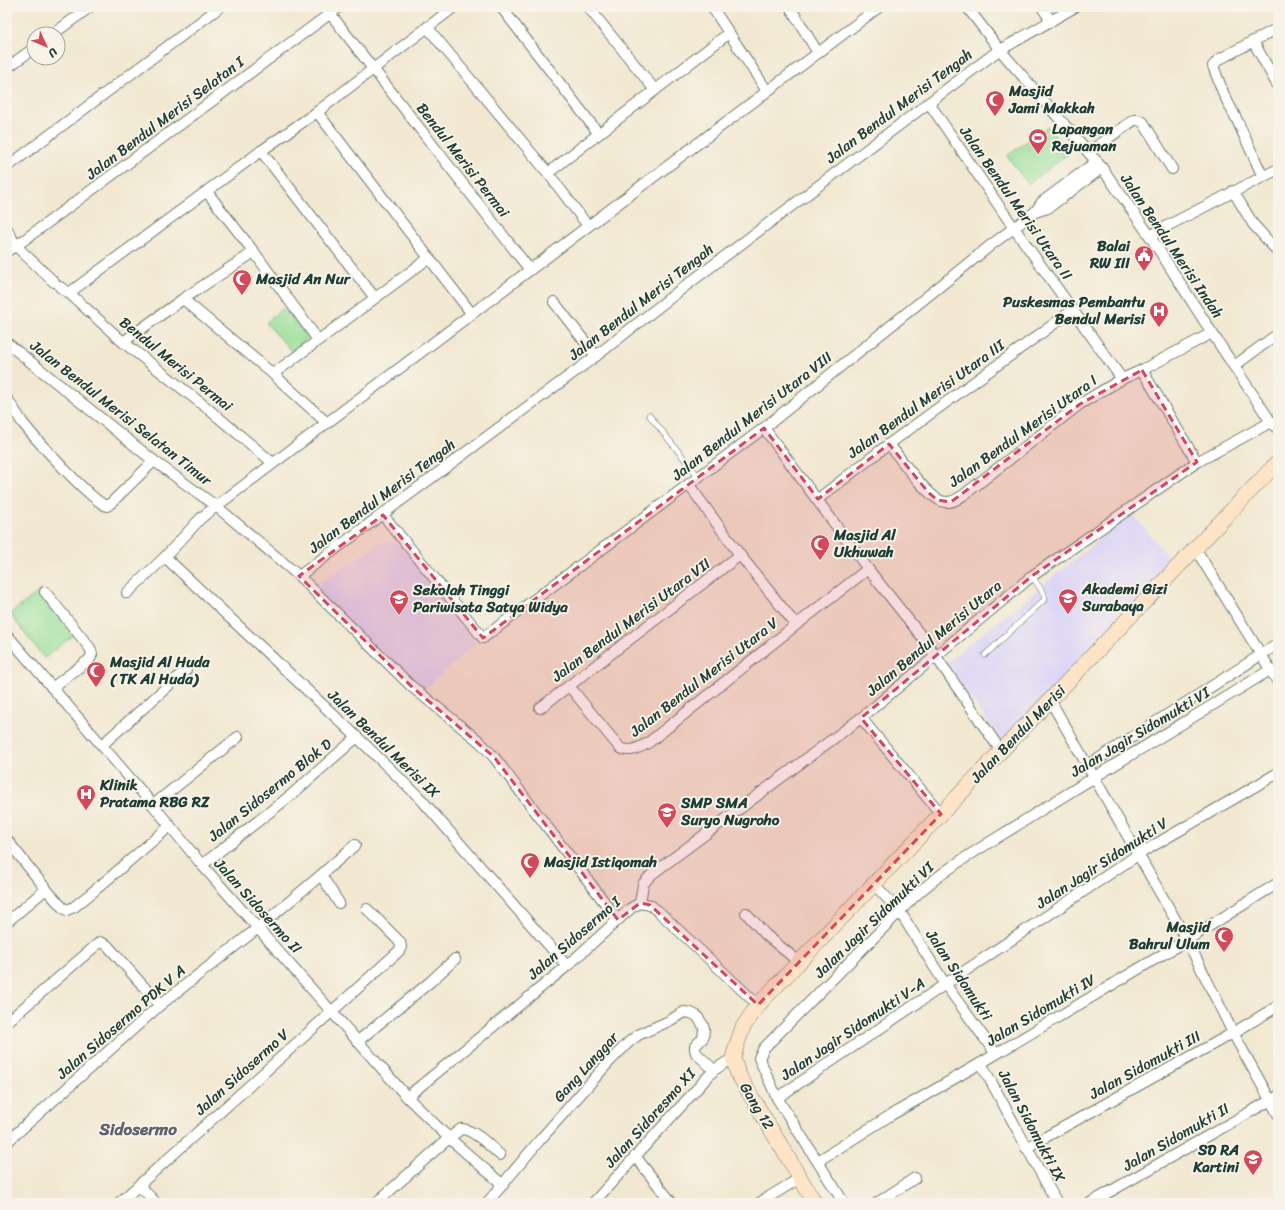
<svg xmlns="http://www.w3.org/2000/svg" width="1285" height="1210" viewBox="0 0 1285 1210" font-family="Sriracha,sans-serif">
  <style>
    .built { fill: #ddd5f6 }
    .green { fill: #98df99; stroke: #5c8e66 }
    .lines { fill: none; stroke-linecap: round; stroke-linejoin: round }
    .lane-casing { stroke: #69796b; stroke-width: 6 }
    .street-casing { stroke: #69796b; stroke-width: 12 }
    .secondary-casing { stroke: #69796b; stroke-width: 16 }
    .lane { stroke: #fff; stroke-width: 5 }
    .street { stroke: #fff; stroke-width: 10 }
    .secondary { stroke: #fee4c6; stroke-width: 15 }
    .marked { fill: #d1495b; fill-opacity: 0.2; stroke: #d1495b; stroke-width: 3; stroke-dasharray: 8 5; stroke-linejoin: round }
    .labels { text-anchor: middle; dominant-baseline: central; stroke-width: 4; stroke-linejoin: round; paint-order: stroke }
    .poi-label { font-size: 15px; font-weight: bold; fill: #1f3d34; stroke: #f7f3e8; text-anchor: start }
    .street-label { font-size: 15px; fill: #1f3d34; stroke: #f7f3e8 }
    .quarter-label { font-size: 17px; font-weight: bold; fill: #62626f; stroke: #f7f3e8 }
  </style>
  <rect width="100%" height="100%" fill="#f7f3e8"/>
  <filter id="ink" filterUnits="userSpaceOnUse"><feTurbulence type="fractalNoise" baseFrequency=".025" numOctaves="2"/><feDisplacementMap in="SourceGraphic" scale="8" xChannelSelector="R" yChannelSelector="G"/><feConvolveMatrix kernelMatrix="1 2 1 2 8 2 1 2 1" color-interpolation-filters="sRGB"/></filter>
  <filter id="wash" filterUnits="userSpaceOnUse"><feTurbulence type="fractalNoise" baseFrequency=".012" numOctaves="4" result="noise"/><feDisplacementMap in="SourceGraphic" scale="16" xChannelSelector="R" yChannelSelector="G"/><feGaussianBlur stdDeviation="0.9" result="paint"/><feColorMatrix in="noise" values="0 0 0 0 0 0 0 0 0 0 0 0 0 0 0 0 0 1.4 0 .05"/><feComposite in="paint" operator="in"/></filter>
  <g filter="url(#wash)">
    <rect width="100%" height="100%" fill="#f2e8d1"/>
    <!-- built -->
    <g class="built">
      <path d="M1132 513 1177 567 1005 747 946 663Z"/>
      <path d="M386 540 403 546 476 643 425 689 310 590Z"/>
    </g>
    <!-- green -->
    <g class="green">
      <path d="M1048 126 1068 154 1028 184 1007 156Z"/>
      <path d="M282 308 309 337 293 352 266 323Z"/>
      <path d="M41 590 75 634 44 658 10 614Z"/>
    </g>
  </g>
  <g filter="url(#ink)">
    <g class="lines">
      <!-- lane casing -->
      <g class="lane-casing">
        <g id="lane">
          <path d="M649 415 699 477"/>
          <path d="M985 655 1045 599 1044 594 1032 576"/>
        </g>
      </g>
      <!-- street casing -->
      <g class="street-casing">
        <g id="street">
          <path d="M325 7 530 270"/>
          <path d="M501 7 599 134"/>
          <path d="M588 7 655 90"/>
          <path d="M712 7 767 91"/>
          <path d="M790 7 818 53"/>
          <path d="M967 7 1000 50 1102 168 1150 236 1212 333 1271 422 1278 429"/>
          <path d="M1042 7 1051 21"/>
          <path d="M427 27 548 173 588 226"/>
          <path d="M53 34 90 7"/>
          <path d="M1253 41 1278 86"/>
          <path d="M7 68 34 48"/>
          <path d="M929 103 1014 228 1122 379"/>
          <path d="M317 112 472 314"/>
          <path d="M261 151 375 298"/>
          <path d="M1089 152 1134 120H1138L1143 122 1172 169"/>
          <path d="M7 167 220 7"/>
          <path d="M548 173 729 33"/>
          <path d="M1263 177 1237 120 1224 95 1213 66 1218 60 1278 28"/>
          <path d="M1233 191 1253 224 1278 252"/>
          <path d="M207 192 254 252 318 340"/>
          <path d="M1035 212 1048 208 1102 168"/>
          <path d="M7 229 16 246 54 282"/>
          <path d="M1150 236 1165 227 1278 169"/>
          <path d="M7 251 16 246 339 7"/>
          <path d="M60 287 69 293 123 342 207 408 273 463"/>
          <path d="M69 293 261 151 317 112 454 7"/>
          <path d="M183 299 273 374 327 423"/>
          <path d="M554 302 596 356"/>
          <path d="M123 342 183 299 254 252"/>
          <path d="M7 343 154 461 216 506 299 576 411 686 480 742 494 757 618 920"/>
          <path d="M1234 366 1275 336"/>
          <path d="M1142 370 1197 462"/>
          <path d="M273 374 429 258"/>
          <path d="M7 399C12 406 17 414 22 422 33 436 93 503 107 506L111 503 154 461"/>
          <path d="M764 428 868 569 926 642 1001 751"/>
          <path d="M889 444C899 457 930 501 945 502 953 503 959 498 965 494L1080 404 1122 379 1142 370 1212 333"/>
          <path d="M689 485 740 555 796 625"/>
          <path d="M818 499 889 444 1073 310"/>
          <path d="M383 515 483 638 764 428 991 245 1035 212 1042 202 1097 161"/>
          <path d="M1195 548 1278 682"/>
          <path d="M165 557 357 737 420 798 567 966"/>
          <path d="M299 576 596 356 684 287 995 53 1075 7"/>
          <path d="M45 592 90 648 92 654 90 659 52 688"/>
          <path d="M127 593 165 557 201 518 210 511 879 7"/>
          <path d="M7 635 153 805 202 865 407 1097 449 1138 503 1185"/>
          <path d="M569 686 620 748C631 753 638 748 648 743L796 625 868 569"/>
          <path d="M1050 700 1187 940 1233 1033 1278 1114"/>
          <path d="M540 708 740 555"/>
          <path d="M861 718 941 814"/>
          <path d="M102 745 186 670"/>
          <path d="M1087 766 1278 644"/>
          <path d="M153 805 238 737"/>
          <path d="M7 840 46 889 63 908 67 910 74 907 94 891 170 826"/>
          <path d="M202 865 290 796 357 737"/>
          <path d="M321 875 355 845"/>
          <path d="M874 884 900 912 945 984 996 1054"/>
          <path d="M640 903 643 884 652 874 861 718 1032 576 1197 462 1271 422"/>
          <path d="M746 913 766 935 799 962"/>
          <path d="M7 922 46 889"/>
          <path d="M7 1022 100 942 107 945 160 1005"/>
          <path d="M358 1041 430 982 455 959"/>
          <path d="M981 1063 1057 1203"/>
          <path d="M407 1097 567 966 631 908 640 903 650 905 658 911 758 1005"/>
          <path d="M777 1098 950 981 1139 854 1278 773"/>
          <path d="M7 1142 160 1005 258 928 321 875 339 903"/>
          <path d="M1026 1148 1233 1033 1278 1006"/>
          <path d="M635 1156 672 1203"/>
          <path d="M818 1161 891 1115 981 1063 1187 940 1278 883"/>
          <path d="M139 1185 156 1203"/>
          <path d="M119 1203 399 951 401 947 400 942 367 909"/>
          <path d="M376 1203 449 1138 461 1129C474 1129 491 1147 500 1155"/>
          <path d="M487 1203 539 1141 608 1063 629 1042 638 1035 669 1021 684 1012 691 1013 697 1016 703 1025 704 1029 703 1038 695 1046V1049L696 1053 714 1070"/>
          <path d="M593 1203 714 1070 733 1058"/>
          <path d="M759 1203 800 1178"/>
          <path d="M844 1203 777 1098 759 1058 764 1048 915 896C951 863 995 840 1035 814 1113 765 1192 718 1270 670"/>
          <path d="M877 1203 915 1178"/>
          <path d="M1090 1203 1278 1096"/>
        </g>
      </g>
      <!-- secondary casing -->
      <g class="secondary-casing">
        <path id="secondary" d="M815 1203 738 1074 733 1058 737 1044 743 1027 758 1005 1278 462"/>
      </g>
      <!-- lane -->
      <use href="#lane" class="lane"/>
      <!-- street -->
      <use href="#street" class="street"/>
      <!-- secondary -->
      <use href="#secondary" class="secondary"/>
    </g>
  </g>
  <!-- marked area -->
  <path class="marked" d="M1142 370 1197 462 1032 576 861 718 941 814 758 1005 650 905 640 903 618 920 494 757 411 686 299 576 383 515 483 638 764 428 818 499 889 444 928 492 937 500 951 502 1080 404Z"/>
  <!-- icons -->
  <defs>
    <g id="mosque-pin" transform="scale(1)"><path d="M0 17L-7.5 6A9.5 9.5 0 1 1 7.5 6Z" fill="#d1495b" stroke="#f7f3e8"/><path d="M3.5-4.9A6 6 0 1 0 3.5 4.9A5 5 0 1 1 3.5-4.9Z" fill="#fff"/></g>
    <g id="stadium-pin" transform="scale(1)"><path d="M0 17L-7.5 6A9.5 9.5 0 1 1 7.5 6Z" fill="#d1495b" stroke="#f7f3e8"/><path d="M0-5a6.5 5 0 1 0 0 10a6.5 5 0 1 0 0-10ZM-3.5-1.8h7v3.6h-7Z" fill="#fff"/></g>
    <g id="civic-pin" transform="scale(1)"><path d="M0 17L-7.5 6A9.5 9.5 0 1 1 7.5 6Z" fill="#d1495b" stroke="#f7f3e8"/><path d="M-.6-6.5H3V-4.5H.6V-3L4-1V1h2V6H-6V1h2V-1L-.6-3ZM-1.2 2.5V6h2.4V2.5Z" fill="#fff"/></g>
    <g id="hospital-pin" transform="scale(1)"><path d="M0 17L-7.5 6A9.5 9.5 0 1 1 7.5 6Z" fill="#d1495b" stroke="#f7f3e8"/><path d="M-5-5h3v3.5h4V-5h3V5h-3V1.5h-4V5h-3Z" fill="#fff"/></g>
    <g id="university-pin" transform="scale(1)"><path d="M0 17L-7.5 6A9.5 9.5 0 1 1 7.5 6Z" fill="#d1495b" stroke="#f7f3e8"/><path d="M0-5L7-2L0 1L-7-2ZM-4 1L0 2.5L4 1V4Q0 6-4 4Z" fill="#fff"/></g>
    <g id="school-pin" transform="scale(1)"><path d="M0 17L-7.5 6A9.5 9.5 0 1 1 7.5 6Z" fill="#d1495b" stroke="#f7f3e8"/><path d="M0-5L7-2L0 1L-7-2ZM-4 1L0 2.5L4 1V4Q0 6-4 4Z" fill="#fff"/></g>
  </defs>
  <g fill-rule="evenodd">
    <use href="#mosque-pin" x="995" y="100"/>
    <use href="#stadium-pin" x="1038" y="138"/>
    <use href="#civic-pin" x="1144" y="255"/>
    <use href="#mosque-pin" x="242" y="279"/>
    <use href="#hospital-pin" x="1159" y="311"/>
    <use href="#mosque-pin" x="820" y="544"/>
    <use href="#university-pin" x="1068" y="598"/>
    <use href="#university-pin" x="399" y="599"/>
    <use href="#mosque-pin" x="96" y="671"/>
    <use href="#hospital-pin" x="86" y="794"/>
    <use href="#school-pin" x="667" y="812"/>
    <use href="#mosque-pin" x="530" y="862"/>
    <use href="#mosque-pin" x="1224" y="936"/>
    <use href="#school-pin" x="1253" y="1159"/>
  </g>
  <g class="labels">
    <!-- poi labels -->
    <g class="poi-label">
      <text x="1009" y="91">Masjid<tspan x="1009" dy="17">Jami Makkah</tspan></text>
      <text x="1052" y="129">Lapangan<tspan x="1052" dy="17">Rejuaman</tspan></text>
      <text x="1130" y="246" text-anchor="end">Balai<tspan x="1130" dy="17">RW III</tspan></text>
      <text x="256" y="279">Masjid An Nur</text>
      <text x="1145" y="302" text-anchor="end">Puskesmas Pembantu<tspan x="1145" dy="17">Bendul Merisi</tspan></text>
      <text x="834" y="535">Masjid Al<tspan x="834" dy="17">Ukhuwah</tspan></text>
      <text x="1082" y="589">Akademi Gizi<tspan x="1082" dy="17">Surabaya</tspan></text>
      <text x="413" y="590">Sekolah Tinggi<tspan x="413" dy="17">Pariwisata Satya Widya</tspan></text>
      <text x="110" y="662">Masjid Al Huda<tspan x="110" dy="17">( TK Al Huda)</tspan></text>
      <text x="100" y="785">Klinik<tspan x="100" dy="17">Pratama RBG RZ</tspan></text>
      <text x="681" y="803">SMP SMA<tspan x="681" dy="17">Suryo Nugroho</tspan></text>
      <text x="544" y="862">Masjid Istiqomah</text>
      <text x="1210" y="927" text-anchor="end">Masjid<tspan x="1210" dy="17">Bahrul Ulum</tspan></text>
      <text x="1239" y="1150" text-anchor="end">SD RA<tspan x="1239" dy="17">Kartini</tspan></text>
    </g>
    <!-- street labels -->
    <g class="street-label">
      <text transform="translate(899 106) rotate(-37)">Jalan Bendul Merisi Tengah</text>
      <text transform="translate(165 118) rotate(-37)">Jalan Bendul Merisi Selatan I</text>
      <text transform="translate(463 160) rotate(52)">Bendul Merisi Permai</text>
      <text transform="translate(1016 203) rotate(55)">Jalan Bendul Merisi Utara II</text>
      <text transform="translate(1172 246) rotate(56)">Jalan Bendul Merisi Indah</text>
      <text transform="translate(641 302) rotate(-38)">Jalan Bendul Merisi Tengah</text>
      <text transform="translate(176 364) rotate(39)">Bendul Merisi Permai</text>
      <text transform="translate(926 399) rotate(-36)">Jalan Bendul Merisi Utara III</text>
      <text transform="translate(121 413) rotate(38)">Jalan Bendul Merisi Selatan Timur</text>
      <text transform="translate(752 416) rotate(-38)">Jalan Bendul Merisi Utara VIII</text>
      <text transform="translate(1023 431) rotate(-36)">Jalan Bendul Merisi Utara I</text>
      <text transform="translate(382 496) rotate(-37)">Jalan Bendul Merisi Tengah</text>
      <text transform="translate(631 620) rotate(-37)">Jalan Bendul Merisi Utara VII</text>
      <text transform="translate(934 638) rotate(-40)">Jalan Bendul Merisi Utara</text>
      <text transform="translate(704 677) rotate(-38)">Jalan Bendul Merisi Utara V</text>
      <text transform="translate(1140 732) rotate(-31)">Jalan Jagir Sidomukti VI</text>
      <text transform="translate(1018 734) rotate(-46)">Jalan Bendul Merisi</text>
      <text transform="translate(384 744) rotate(44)">Jalan Bendul Merisi IX</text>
      <text transform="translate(270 790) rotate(-39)">Jalan Sidosermo Blok D</text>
      <text transform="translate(1102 863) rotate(-33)">Jalan Jagir Sidomukti V</text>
      <text transform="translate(258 906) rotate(48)">Jalan Sidosermo II</text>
      <text transform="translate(874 920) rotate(-44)">Jalan Jagir Sidomukti VI</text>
      <text transform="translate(574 938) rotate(-41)">Jalan Sidosermo I</text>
      <text transform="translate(959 975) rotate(56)">Jalan Sidomukti</text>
      <text transform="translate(1041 1010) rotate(-31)">Jalan Sidomukti IV</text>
      <text transform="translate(121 1022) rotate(-41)">Jalan Sidosermo PDK V A</text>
      <text transform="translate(853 1029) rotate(-34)">Jalan Jagir Sidomukti V-A</text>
      <text transform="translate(1145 1065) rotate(-29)">Jalan Sidomukti III</text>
      <text transform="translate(586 1067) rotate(-48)">Gang Langgar</text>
      <text transform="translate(242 1072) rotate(-42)">Jalan Sidosermo V</text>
      <text transform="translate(757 1106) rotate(59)">Gang 12</text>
      <text transform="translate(650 1118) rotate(-48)">Jalan Sidoresmo XI</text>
      <text transform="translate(1032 1126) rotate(62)">Jalan Sidomukti IX</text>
      <text transform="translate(1176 1137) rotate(-30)">Jalan Sidomukti II</text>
    </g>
    <!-- quarter labels -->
    <g class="quarter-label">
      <text x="138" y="1129">Sidosermo</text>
    </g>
  </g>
  <!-- margin -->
  <rect width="1285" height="1210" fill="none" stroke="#f7f3e8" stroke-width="24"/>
  <!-- north arrow -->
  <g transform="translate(46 46) rotate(134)"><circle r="19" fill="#f7f3e8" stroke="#a1aaa0"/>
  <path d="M0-3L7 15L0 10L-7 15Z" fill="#d1495b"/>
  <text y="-6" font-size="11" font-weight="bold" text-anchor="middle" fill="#1f3d34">U</text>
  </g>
</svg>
